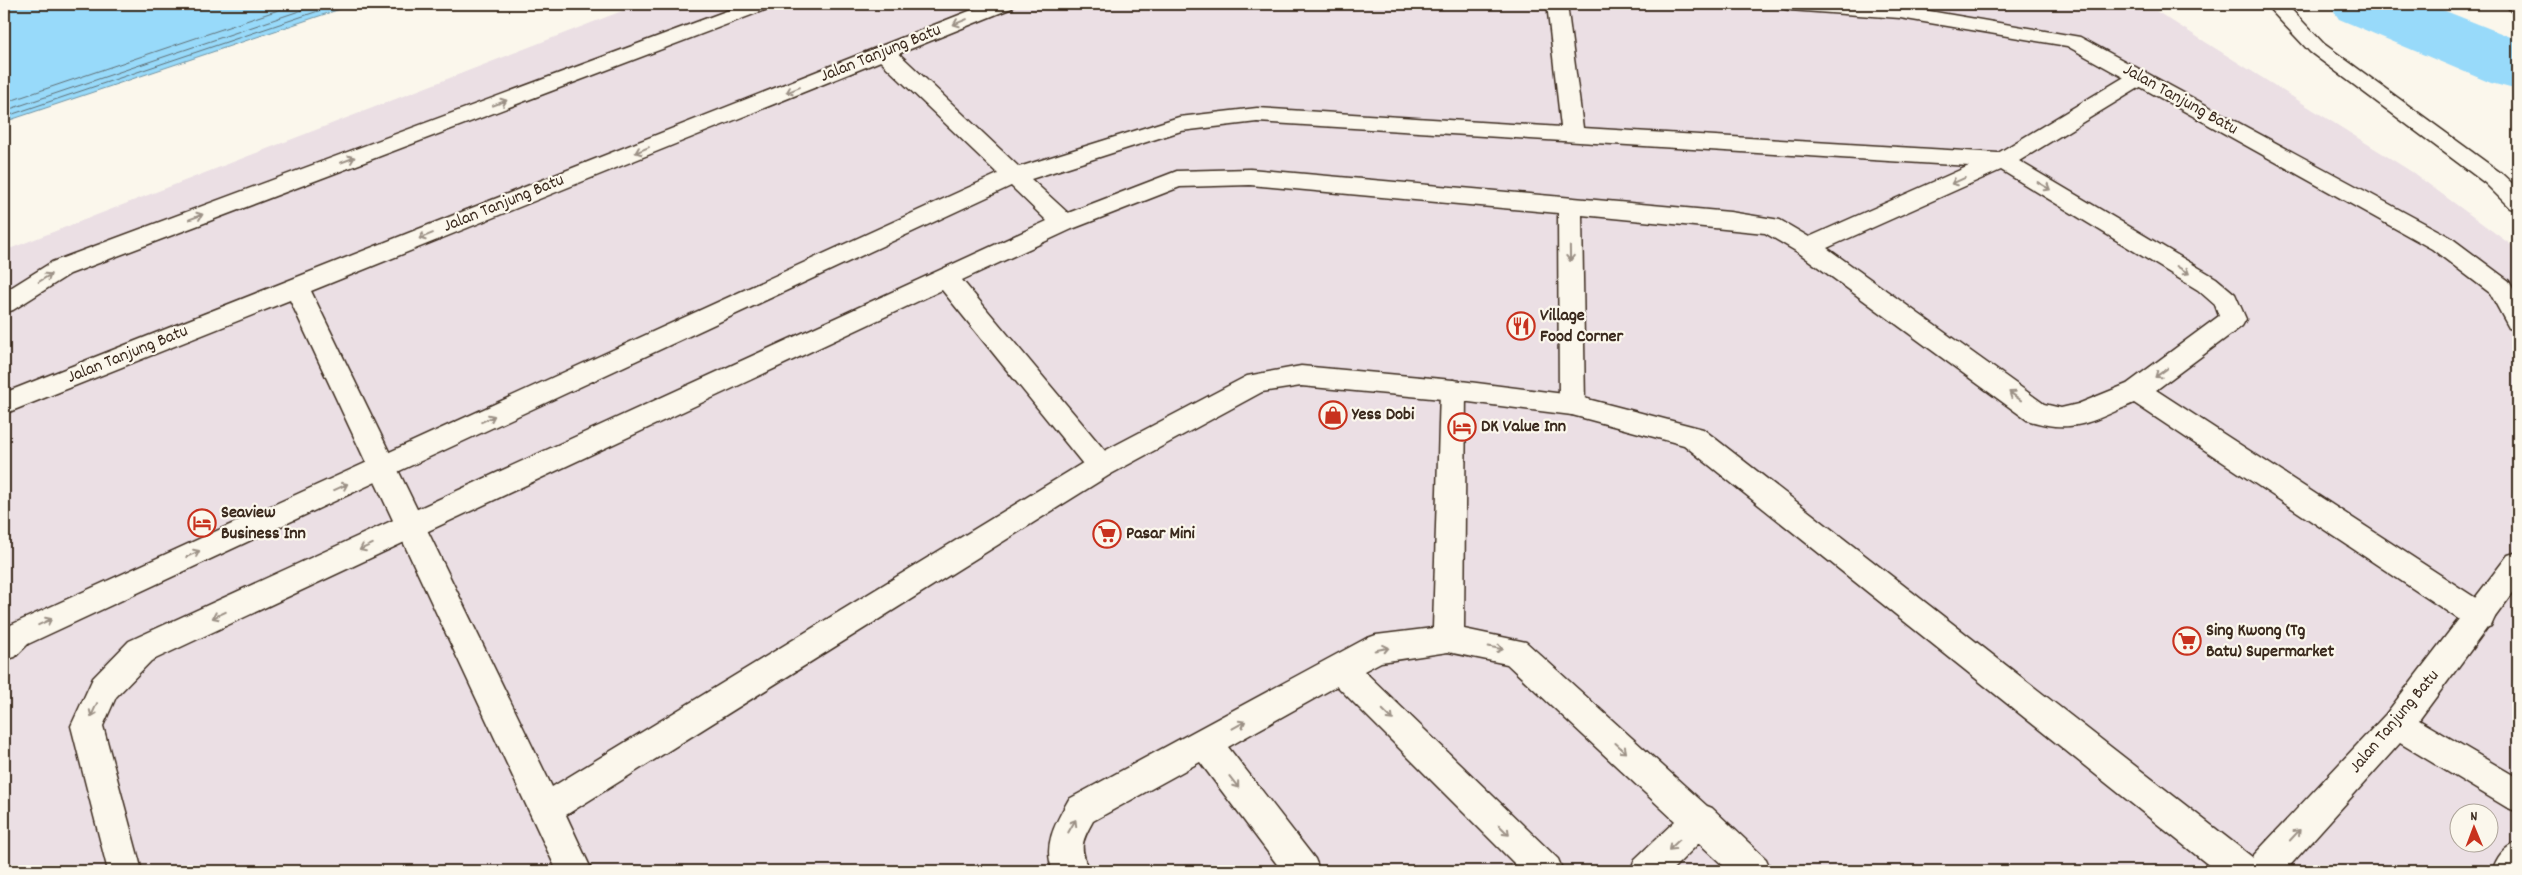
<svg xmlns="http://www.w3.org/2000/svg" width="2522" height="875" viewBox="0 0 2522 875" font-family="Dekko,sans-serif">
  <style>
    .built { fill: #ebdfe4; fill-rule: evenodd }
    .water { fill: #98dafa; stroke: #7394a2 }
    .lines { fill: none; stroke-linecap: round; stroke-linejoin: round }
    .shore { stroke: #607076; stroke-width: 1 }
    .river { fill: #98dafa; fill-rule: evenodd }
    .service-casing { stroke: #3b2a1e; stroke-width: 3 }
    .minor-casing { stroke: #3b2a1e; stroke-width: 3 }
    .primary-casing { stroke: #3b2a1e; stroke-width: 3 }
    .service { fill: #fbf7ec; fill-rule: evenodd }
    .minor { fill: #fbf7ec; fill-rule: evenodd }
    .primary { fill: #fbf7ec; fill-rule: evenodd }
    .oneway { stroke: #9b9085 }
    .labels { text-anchor: middle; dominant-baseline: central; stroke-width: 4.5; stroke-linejoin: round; paint-order: stroke }
    .street-label { font-size: 18px; fill: #3b2a1e; stroke: #fbf7ec }
    .poi-label { font-size: 18px; font-weight: bold; fill: #3b2a1e; stroke: #fbf7ec; text-anchor: start }
  </style>
  <rect width="100%" height="100%" fill="#fbf7ec"/>
  <filter id="ink" filterUnits="userSpaceOnUse"><feTurbulence type="fractalNoise" baseFrequency=".02" numOctaves="2"/><feDisplacementMap in="SourceGraphic" scale="10" xChannelSelector="R" yChannelSelector="G"/><feConvolveMatrix kernelMatrix="1 2 1 2 8 2 1 2 1" color-interpolation-filters="sRGB"/></filter>
  <g filter="url(#ink)">
    <!-- built -->
    <path class="built" d="M640 4H2017L2156 11 2412 172 2518 250V871H4V251ZM2460 812H2490V842H2460Z"/>
    <!-- water -->
    <path class="water" d="M4 4H355L4 122Z"/>
    <g class="lines">
      <!-- shore -->
      <g class="shore">
        <path d="M4 103 296 4"/>
        <path d="M4 111 320 4"/>
        <path d="M4 117 339 4"/>
      </g>
      <!-- river -->
      <path class="river" d="M2329 4H2428L2518 40V90L2491 83 2339 19Z"/>
      <!-- service casing -->
      <g class="service-casing">
        <g id="service">
          <path d="M1547 4H1567L1583 128 1998 153 2131 73 2139 71 2147 73 2150 78 2147 83 2019 161 2216 278 2235 294 2246 319 2242 326 2156 390 2491 608 2495 617 2491 626 2480 630 2469 626 2134 403C2092 421 2074 435 2027 420L1799 253 1765 233 1582 215 1585 405 1582 412 1572 415 1562 412 1559 405 1558 213 1250 185 1180 187 1072 229 962 280 1111 458 1115 466 1111 474 1101 477 1091 474 942 290 151 661 116 697 103 726 142 871H108L71 726 93 678 129 641 1047 221 1011 186 28 644 15 657 4 660V628L998 174 877 58 874 53 877 48 885 47 893 48 1019 167 1179 117 1257 108 1561 127ZM1257 122 1969 166 1809 237 1780 220 1730 212 1250 169 1177 171 1068 213 1031 179 1181 131ZM2001 170 2198 290 2215 305 2219 316 2127 384 2078 404 2061 408 2044 404 1827 248Z"/>
          <path d="M2265 4H2286L2324 44 2501 173 2518 189V210L2510 208 2485 183 2310 52Z"/>
          <path d="M1453 380 1462 383 1466 390 1464 629 1526 642 1707 806 1712 808 1766 859 1771 871H1729L1699 843 1671 871H1630L1635 859 1675 821 1507 664 1448 652 1381 662 1364 671 1558 859 1563 871H1522L1337 686 1228 747 1315 859 1320 871H1282L1200 762 1093 821C1080 844 1080 847 1089 871H1053C1042 845 1056 822 1069 799L1365 639 1376 635 1433 628 1440 390 1444 383Z"/>
        </g>
      </g>
      <!-- minor casing -->
      <g class="minor-casing">
        <g id="minor">
          <path d="M745 4H773L770 8 70 274 13 310 4 313V292L52 262Z"/>
          <path d="M987 4H1015L1012 8 311 291 552 787 1091 458 1247 376 1301 366 1453 380 1572 395 1703 429 2252 857 2386 714 2508 555 2518 552V586L2419 720 2518 778V812L2506 807 2400 743 2285 871H2216L1684 445 1572 415 1453 400 1301 386 1262 392 1111 474 566 815 592 871H557L290 300 4 414V393Z"/>
          <path d="M1779 4 1900 6 2080 37 2450 237 2509 281 2518 298V330L2509 328 2490 293 2432 249 2067 46 1900 18 1789 10 1782 8Z"/>
          <path d="M2518 842V871H2492C2497 857 2503 848 2518 842Z"/>
        </g>
      </g>
      <!-- primary casing -->
      <g class="primary-casing">
        <path id="primary" d="M2505 4H2518V13L2511 11Z"/>
      </g>
      <!-- service -->
      <use href="#service" class="service"/>
      <!-- minor -->
      <use href="#minor" class="minor"/>
      <!-- primary -->
      <use href="#primary" class="primary"/>
    </g>
    <!-- one-way arrows -->
    <defs><path id="oneway-shaft" d="M-6 0H5M1.5-3L5.5 0L1.5 3" fill="none" stroke-width="1.6" stroke-linecap="round" stroke-linejoin="round" transform="scale(1.25)"/></defs>
    <g class="oneway">
      <use href="#oneway-shaft" transform="translate(960 22) rotate(158)"/>
      <use href="#oneway-shaft" transform="translate(793 90) rotate(158)"/>
      <use href="#oneway-shaft" transform="translate(500 103) rotate(-21)"/>
      <use href="#oneway-shaft" transform="translate(642 150) rotate(158)"/>
      <use href="#oneway-shaft" transform="translate(348 160) rotate(-21)"/>
      <use href="#oneway-shaft" transform="translate(1958 181) rotate(156)"/>
      <use href="#oneway-shaft" transform="translate(2044 186) rotate(31)"/>
      <use href="#oneway-shaft" transform="translate(196 217) rotate(-21)"/>
      <use href="#oneway-shaft" transform="translate(426 236) rotate(158)"/>
      <use href="#oneway-shaft" transform="translate(1570 254) rotate(89)"/>
      <use href="#oneway-shaft" transform="translate(2183 270) rotate(31)"/>
      <use href="#oneway-shaft" transform="translate(45 278) rotate(-32)"/>
      <use href="#oneway-shaft" transform="translate(2161 373) rotate(144)"/>
      <use href="#oneway-shaft" transform="translate(2015 396) rotate(-144)"/>
      <use href="#oneway-shaft" transform="translate(488 419) rotate(-25)"/>
      <use href="#oneway-shaft" transform="translate(341 487) rotate(-25)"/>
      <use href="#oneway-shaft" transform="translate(366 547) rotate(155)"/>
      <use href="#oneway-shaft" transform="translate(193 554) rotate(-25)"/>
      <use href="#oneway-shaft" transform="translate(219 615) rotate(155)"/>
      <use href="#oneway-shaft" transform="translate(45 622) rotate(-25)"/>
      <use href="#oneway-shaft" transform="translate(1496 648) rotate(11)"/>
      <use href="#oneway-shaft" transform="translate(1382 649) rotate(-12)"/>
      <use href="#oneway-shaft" transform="translate(94 710) rotate(114)"/>
      <use href="#oneway-shaft" transform="translate(1388 715) rotate(45)"/>
      <use href="#oneway-shaft" transform="translate(1239 725) rotate(-29)"/>
      <use href="#oneway-shaft" transform="translate(1621 748) rotate(42)"/>
      <use href="#oneway-shaft" transform="translate(1234 782) rotate(52)"/>
      <use href="#oneway-shaft" transform="translate(1072 826) rotate(-60)"/>
      <use href="#oneway-shaft" transform="translate(1504 830) rotate(45)"/>
      <use href="#oneway-shaft" transform="translate(2295 835) rotate(-47)"/>
      <use href="#oneway-shaft" transform="translate(1674 845) rotate(136)"/>
    </g>
  </g>
  <!-- icons -->
  <defs>
    <g id="restaurant-ring" transform="scale(1.4375)"><circle r="9.5" fill="#fbf7ec" stroke="#c8321e" stroke-width="1.5"/><path d="M-5-6h1v4h1v-4h1v4h1v-4h1v5L-1.5 .5V6h-2V.5L-5-1ZM5-6V6H3V1.5H1.5Q1.5-4 5-6Z" fill="#c8321e"/></g>
    <g id="shop-ring" transform="scale(1.4375)"><circle r="9.5" fill="#fbf7ec" stroke="#c8321e" stroke-width="1.5"/><path d="M-5-2.5h2.3a2.7 3.5 0 0 1 5.4 0H5L5.5 6h-11ZM-1.5-2.5h3a1.5 2.3 0 0 0-3 0Z" fill="#c8321e"/></g>
    <g id="hotel-ring" transform="scale(1.4375)"><circle r="9.5" fill="#fbf7ec" stroke="#c8321e" stroke-width="1.5"/><path d="M-6-4.5h1.5V1H6V5H4.5V3h-9V5H-6ZM-4 0a1.8 1.8 0 1 1 3.6 0ZM.5 0V-2.5h3Q6-2.5 6 0Z" fill="#c8321e"/></g>
    <g id="supermarket-ring" transform="scale(1.4375)"><circle r="9.5" fill="#fbf7ec" stroke="#c8321e" stroke-width="1.5"/><path d="M-6-5.5h2.5l.6 2H6L4.5 2H-2.5L-4.4-4H-6ZM-1.5 3.2a1.3 1.3 0 1 0 .1 0ZM3 3.2a1.3 1.3 0 1 0 .1 0Z" fill="#c8321e"/></g>
  </defs>
  <g fill-rule="evenodd">
    <use href="#restaurant-ring" x="1521" y="326"/>
    <use href="#shop-ring" x="1333" y="415"/>
    <use href="#hotel-ring" x="1462" y="427"/>
    <use href="#hotel-ring" x="202" y="523"/>
    <use href="#supermarket-ring" x="1107" y="534"/>
    <use href="#supermarket-ring" x="2187" y="641"/>
  </g>
  <g class="labels">
    <!-- street labels -->
    <g class="street-label">
      <text transform="translate(881 54) rotate(-22)">Jalan Tanjung Batu</text>
      <text transform="translate(2180 100) rotate(29)">Jalan Tanjung Batu</text>
      <text transform="translate(504 204) rotate(-22)">Jalan Tanjung Batu</text>
      <text transform="translate(128 355) rotate(-22)">Jalan Tanjung Batu</text>
      <text transform="translate(2395 722) rotate(-50)">Jalan Tanjung Batu</text>
    </g>
    <!-- poi labels -->
    <g class="poi-label">
      <text x="1540" y="316">Village<tspan x="1540" dy="21">Food Corner</tspan></text>
      <text x="1352" y="415">Yess Dobi</text>
      <text x="1481" y="427">DK Value Inn</text>
      <text x="221" y="513">Seaview<tspan x="221" dy="21">Business Inn</tspan></text>
      <text x="1126" y="534">Pasar Mini</text>
      <text x="2206" y="631">Sing Kwong (Tg<tspan x="2206" dy="21">Batu) Supermarket</tspan></text>
    </g>
  </g>
  <!-- margin -->
  <rect width="2522" height="875" fill="none" stroke="#fbf7ec" stroke-width="20"/>
  <rect x="10" y="10" width="2502" height="855" fill="none" stroke="#3b2a1e" stroke-width="2" filter="url(#ink)"/>
  <!-- north arrow -->
  <g transform="translate(2474 828) rotate(359)"><circle r="24" fill="#fbf7ec" stroke="#aea59a"/>
  <path d="M0-4L9 19L0 12L-9 19Z" fill="#c8321e"/>
  <text y="-8" font-size="14" font-weight="bold" text-anchor="middle" fill="#3b2a1e">N</text>
  </g>
</svg>
